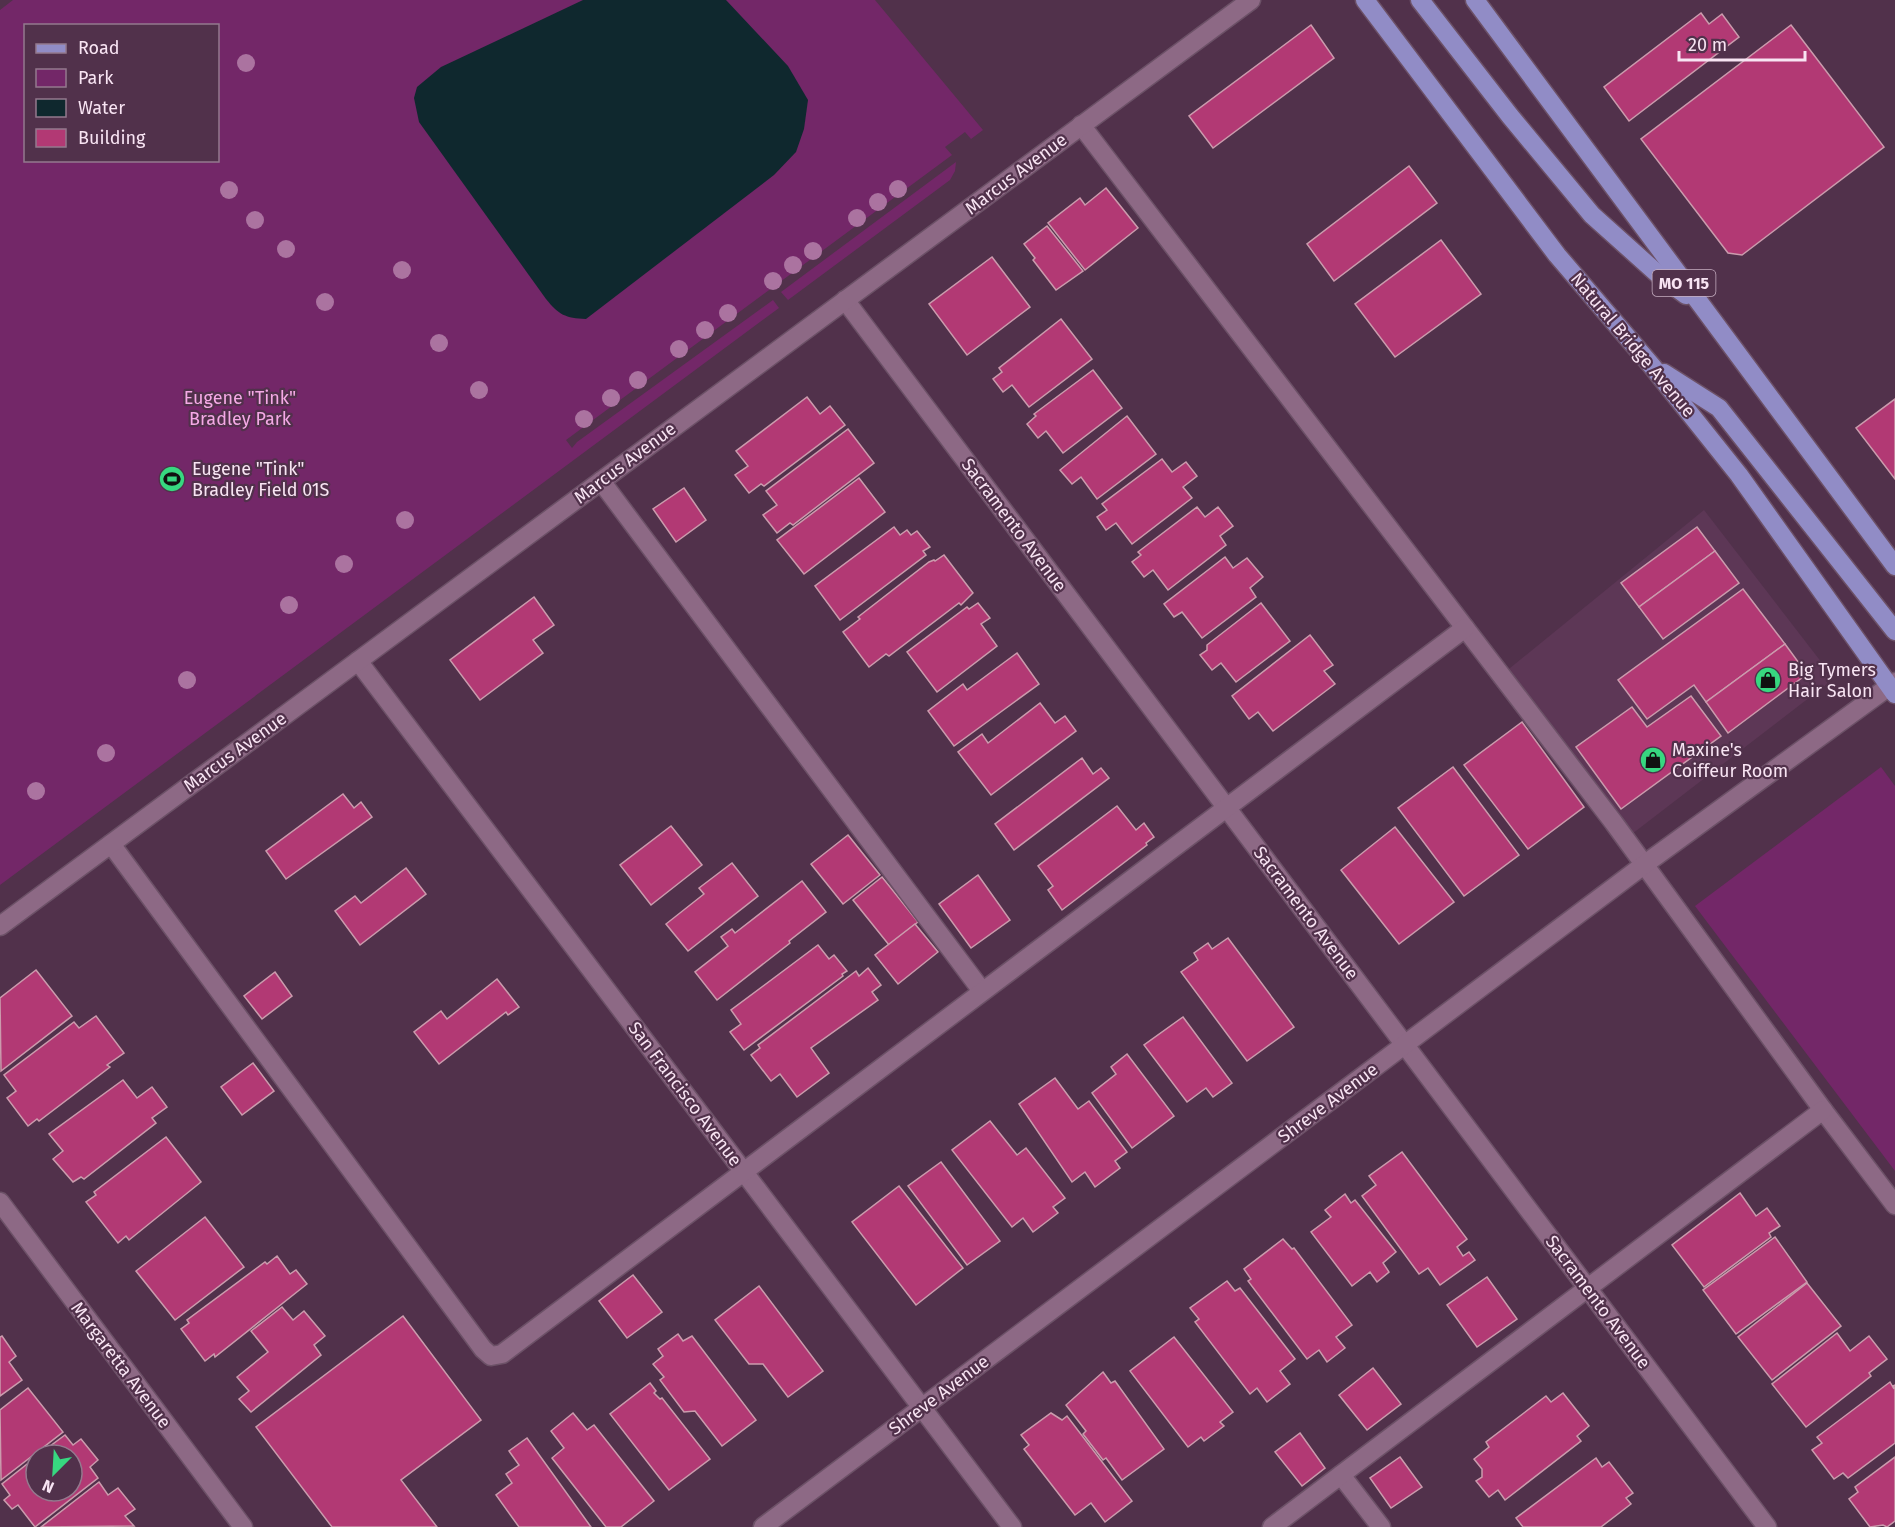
<svg xmlns="http://www.w3.org/2000/svg" width="1895" height="1527" viewBox="0 0 1895 1527" font-family="'Fira Sans',sans-serif">
  <style>
    .built { fill: #5d3756 }
    .green { fill: #732768; fill-rule: evenodd }
    .water { fill: #0f282e }
    .building { fill: #b23974; stroke: #cb9bad; stroke-width: 1.5 }
    .lines { fill: none; stroke-linecap: round; stroke-linejoin: round }
    .minor-casing { stroke: #6c5167; stroke-width: 21 }
    .major-casing { stroke: #6c5167; stroke-width: 21 }
    .minor { stroke: #8d6985; stroke-width: 18 }
    .major { stroke: #918cc6; stroke-width: 18 }
    .tree { fill: #ab73a0 }
    .labels { text-anchor: middle; dominant-baseline: central; stroke-width: 4.5; stroke-linejoin: round; paint-order: stroke }
    .shield { fill: #51314b; stroke: #c6aec1; stroke-width: 1.5 }
    .shield-label { font-size: 16px; font-weight: bold; fill: #f8e4f3 }
    .street-label { font-size: 18px; fill: #f8e4f3; stroke: #51314b }
    .park-label { font-size: 18px; fill: #f5a9e6; stroke: #51314b }
    .poi-label { font-size: 18px; fill: #f8e4f3; stroke: #51314b; text-anchor: start }
  </style>
  <rect width="100%" height="100%" fill="#51314b"/>
  <!-- built -->
  <path class="built" d="M1704 510 1822 663 1828 678 1827 684 1619 844 1493 682Z"/>
  <!-- green -->
  <g class="green">
    <path d="M13 0H875L983 130 971 139 965 132 945 147 952 155 566 440 572 448 577 442 773 300 779 308 0 885V10ZM26 26H218V160H26Z"/>
    <path d="M956 162 955 171 950 180 788 300 781 292Z"/>
    <path d="M1881 767 1895 786V1171L1695 906Z"/>
  </g>
  <!-- water -->
  <path class="water" d="M583 0H726L788 66 808 100 804 129 796 152 774 175 586 319C565 318 559 315 546 299L419 122 414 98 417 87 441 67Z"/>
  <!-- building -->
  <g class="building">
    <path d="M1701 13 1709 24 1722 14 1739 37 1629 121 1604 87Z"/>
    <path d="M1311 25 1334 58 1213 148 1189 116Z"/>
    <path d="M1791 25 1884 147 1742 255 1728 253 1641 139Z"/>
    <path d="M1409 166 1437 203 1334 281 1307 244Z"/>
    <path d="M1106 188 1138 228 1085 270 1048 223 1080 198 1085 205Z"/>
    <path d="M1047 226 1083 271 1056 290 1033 260 1035 258 1024 244Z"/>
    <path d="M1441 240 1481 294 1395 357 1355 304Z"/>
    <path d="M992 257 1030 307 967 355 929 304Z"/>
    <path d="M1061 319 1092 359 1029 407 1012 385 1003 392 993 379 1002 372 999 368Z"/>
    <path d="M1093 370 1122 408 1063 453 1046 431 1038 438 1027 424 1036 416 1034 414Z"/>
    <path d="M807 397 820 414 830 406 845 425 764 486 761 484 749 493 735 475 748 466 736 451Z"/>
    <path d="M1895 399V479L1856 428Z"/>
    <path d="M1127 416 1156 454 1097 499 1081 477 1072 484 1060 470Z"/>
    <path d="M848 429 874 463 793 525 790 523 777 533 763 515 777 505 766 491Z"/>
    <path d="M1162 459 1172 472 1186 462 1197 476 1183 487 1192 498 1132 544 1116 523 1106 530 1097 517 1107 510 1102 504Z"/>
    <path d="M859 478 885 512 804 574 777 540Z"/>
    <path d="M684 488 706 520 676 542 653 509Z"/>
    <path d="M1197 507 1205 517 1218 507 1233 526 1220 536 1226 545 1168 590 1153 570 1144 577 1132 562 1141 555 1138 552Z"/>
    <path d="M894 527 900 535 907 530 911 535 917 531 930 547 923 551 926 555 840 620 815 586Z"/>
    <path d="M1697 527 1715 551 1639 607 1621 583Z"/>
    <path d="M1715 551 1739 583 1663 639 1639 607Z"/>
    <path d="M944 555 973 593 961 605 959 603 889 656 886 654 869 667 843 632 860 619 858 617 929 562 934 560 935 561Z"/>
    <path d="M1225 557 1233 568 1247 558 1263 577 1250 588 1256 597 1202 638 1182 612 1174 617 1164 604Z"/>
    <path d="M1743 589 1785 644 1706 702 1694 685 1647 719 1618 680Z"/>
    <path d="M534 597 554 625 533 640 543 653 480 700 450 660Z"/>
    <path d="M978 603 990 618 981 624 997 646 937 692 907 652 967 607 969 609Z"/>
    <path d="M1261 603 1290 641 1236 682 1221 663 1212 670 1200 655 1207 650V645Z"/>
    <path d="M1310 635 1333 665 1324 671 1335 684 1273 731 1258 712 1249 719 1232 696Z"/>
    <path d="M1785 644 1807 674 1728 733 1706 702Z"/>
    <path d="M1017 653 1039 684 954 746 928 711 963 684 967 690Z"/>
    <path d="M1691 696 1721 736 1621 809 1576 747 1632 707 1647 727Z"/>
    <path d="M1040 703 1055 723 1065 716 1076 731 991 795 958 752 982 734 988 743Z"/>
    <path d="M1522 722 1584 807 1528 849 1464 765Z"/>
    <path d="M1082 758 1093 774 1101 768 1109 778 1014 850 995 824Z"/>
    <path d="M1453 767 1519 855 1464 896 1398 808Z"/>
    <path d="M343 794 354 808 361 802 372 817 286 879 266 851Z"/>
    <path d="M1117 806 1136 830 1144 823 1154 837 1146 843 1147 845 1062 910 1048 890 1053 886 1038 866Z"/>
    <path d="M671 826 702 865 651 905 620 865Z"/>
    <path d="M1395 827 1454 902 1399 944 1341 870Z"/>
    <path d="M848 835 880 875 843 904 811 864Z"/>
    <path d="M732 863 758 896 688 951 666 924 704 894 699 888Z"/>
    <path d="M406 868 426 894 360 945 335 911 355 896 361 903Z"/>
    <path d="M978 875 1010 920 971 948 939 904Z"/>
    <path d="M882 877 918 922 889 945 853 900Z"/>
    <path d="M802 881 826 912 789 941 790 943 717 1000 695 972 728 946 721 937 732 929 735 933Z"/>
    <path d="M915 924 938 952 898 984 875 955Z"/>
    <path d="M1228 938 1294 1027 1247 1061 1181 972 1198 960 1194 953 1208 943 1212 949Z"/>
    <path d="M818 945 829 959 834 955 847 971 842 974 843 976 744 1050 730 1032 741 1024 731 1010Z"/>
    <path d="M868 968 881 985 872 992 878 1000 811 1048 829 1073 797 1097 780 1074 771 1081 751 1055 760 1048 758 1045 856 971 859 976Z"/>
    <path d="M36 970 72 1016 1 1071 0 998Z"/>
    <path d="M275 972 292 996 262 1019 244 996Z"/>
    <path d="M497 979 519 1007 508 1015 506 1012 439 1064 414 1032 441 1011 447 1019Z"/>
    <path d="M96 1016 124 1053 107 1065 110 1067 39 1121 37 1119 28 1126 7 1098 16 1091 4 1075 74 1022 79 1028Z"/>
    <path d="M1183 1017 1232 1083 1213 1097 1206 1088 1187 1102 1144 1045Z"/>
    <path d="M1127 1054 1174 1116 1132 1148 1092 1093 1116 1074 1111 1067Z"/>
    <path d="M253 1063 274 1091 242 1115 221 1087Z"/>
    <path d="M1055 1078 1078 1109 1089 1101 1127 1152 1115 1161 1120 1168 1095 1187 1085 1172 1072 1182 1019 1104Z"/>
    <path d="M123 1080 137 1098 152 1087 167 1107 152 1118 156 1123 84 1179 81 1177 73 1182 53 1159 63 1151 49 1134Z"/>
    <path d="M990 1121 1017 1155 1026 1148 1065 1198 1053 1207 1058 1213 1033 1232 1023 1218 1012 1227 952 1150Z"/>
    <path d="M166 1137 201 1182 129 1240 126 1236 118 1243 86 1202 96 1195 94 1192Z"/>
    <path d="M1402 1152 1467 1239 1457 1247 1463 1256 1469 1252 1475 1260 1440 1285 1428 1268 1419 1274 1362 1196 1376 1185 1369 1176Z"/>
    <path d="M941 1162 1000 1241 967 1265 908 1186Z"/>
    <path d="M899 1186 963 1268 916 1305 852 1222Z"/>
    <path d="M1740 1193 1756 1216 1767 1208 1780 1226 1769 1233 1771 1237 1704 1287 1672 1245Z"/>
    <path d="M1345 1194 1351 1203 1355 1200 1396 1252 1383 1263 1389 1272 1377 1282 1370 1272 1352 1286 1311 1232 1331 1217 1325 1210Z"/>
    <path d="M205 1217 244 1267 175 1320 136 1271Z"/>
    <path d="M1775 1237 1807 1282 1736 1334 1703 1290Z"/>
    <path d="M1283 1239 1292 1249 1294 1248 1352 1325 1336 1337 1345 1348 1327 1362 1319 1350 1307 1359 1248 1281 1251 1279 1244 1269Z"/>
    <path d="M277 1256 290 1274 296 1270 307 1284 215 1357 214 1354 205 1361 181 1329 189 1323 187 1320 265 1262 267 1264Z"/>
    <path d="M633 1275 662 1312 627 1338 599 1301Z"/>
    <path d="M1487 1277 1517 1319 1477 1347 1447 1305Z"/>
    <path d="M1227 1281 1235 1291 1240 1288 1295 1359 1280 1371 1290 1384 1267 1402 1257 1388 1250 1394 1195 1322 1199 1319 1190 1308Z"/>
    <path d="M1807 1283 1841 1326 1772 1380 1738 1337Z"/>
    <path d="M759 1286 823 1371 788 1397 763 1364H749L715 1320Z"/>
    <path d="M282 1307 293 1320 304 1311 325 1336 314 1345 321 1355 251 1412 239 1399 249 1391 237 1377 268 1352 251 1331Z"/>
    <path d="M403 1316 481 1420 401 1480 437 1527H332L256 1427Z"/>
    <path d="M1837 1333 1850 1351 1869 1336 1887 1359 1869 1373 1871 1376 1806 1427 1772 1384Z"/>
    <path d="M678 1334 683 1341 692 1336 756 1420 722 1446 695 1411 684 1412 660 1380 664 1377 653 1364 663 1356 658 1349Z"/>
    <path d="M2 1336 16 1356 9 1362 22 1380 0 1396V1337Z"/>
    <path d="M1174 1337 1233 1412 1220 1422 1224 1426 1204 1441 1201 1437 1188 1447 1130 1371Z"/>
    <path d="M1373 1368 1401 1404 1367 1430 1339 1395Z"/>
    <path d="M1103 1372 1111 1383 1115 1381 1164 1449 1122 1480 1106 1458 1103 1460 1083 1434 1086 1431 1066 1405Z"/>
    <path d="M1890 1382 1894 1389 1893 1386 1895 1385V1443L1848 1478 1843 1473 1834 1479 1812 1450 1822 1443 1817 1437Z"/>
    <path d="M650 1383 656 1391 654 1393 660 1399 662 1398 710 1459 669 1490 610 1414Z"/>
    <path d="M28 1388 63 1432 1 1480 0 1410Z"/>
    <path d="M1563 1393 1589 1426 1577 1436 1581 1441 1505 1500 1498 1490 1489 1497 1476 1481 1482 1477V1469L1474 1459 1489 1447 1486 1442 1546 1396 1551 1402Z"/>
    <path d="M573 1413 587 1430 594 1425 654 1501 621 1527H606L552 1458 564 1448 551 1431Z"/>
    <path d="M1051 1413 1062 1420 1067 1416 1132 1501 1105 1522 1091 1503 1075 1515 1024 1449 1029 1445 1021 1435Z"/>
    <path d="M1300 1433 1325 1468 1302 1486 1275 1452Z"/>
    <path d="M65 1435 73 1445 81 1439 98 1460 90 1467 98 1478 35 1527 18 1505 12 1509 4 1500 10 1495 2 1484 36 1457V1491H72V1455H38Z"/>
    <path d="M527 1438 591 1527H519L496 1495 512 1483 506 1474 519 1465 509 1451Z"/>
    <path d="M1400 1457 1422 1487 1391 1508 1370 1478Z"/>
    <path d="M1895 1457V1521L1887 1527 1883 1525 1870 1527 1849 1499 1858 1492 1855 1487Z"/>
    <path d="M1596 1458 1602 1467 1609 1462 1633 1493 1626 1498 1631 1504 1601 1527H1523L1516 1518Z"/>
    <path d="M99 1482 108 1495 118 1488 135 1509 125 1516 134 1526 41 1527Z"/>
  </g>
  <g class="lines">
    <!-- minor casing -->
    <g class="minor-casing">
      <g id="minor">
        <path d="M1081 125 1614 823 1823 1110 1895 1205"/>
        <path d="M845 300 1767 1527"/>
        <path d="M601 481 982 991"/>
        <path d="M358 661 1012 1527"/>
        <path d="M111 844 483 1349 491 1356 502 1354 1465 628"/>
        <path d="M0 926 1251 0"/>
        <path d="M0 1202 243 1527"/>
        <path d="M1341 1475 1381 1527"/>
        <path d="M763 1527 1645 864 1895 682"/>
        <path d="M1272 1527 1823 1110"/>
      </g>
    </g>
    <!-- major casing -->
    <g class="major-casing">
      <g id="major">
        <path d="M1365 0 1557 255 1652 366 1739 475 1895 694"/>
        <path d="M1420 0 1510 116 1592 215 1659 275 1686 295"/>
        <path d="M1475 0 1895 566"/>
        <path d="M1664 373 1719 408 1895 631"/>
      </g>
    </g>
    <!-- minor -->
    <use href="#minor" class="minor"/>
    <!-- major -->
    <use href="#major" class="major"/>
  </g>
  <!-- trees -->
  <g class="tree">
    <circle cx="246" cy="63" r="9"/>
    <circle cx="898" cy="189" r="9"/>
    <circle cx="229" cy="190" r="9"/>
    <circle cx="878" cy="202" r="9"/>
    <circle cx="857" cy="218" r="9"/>
    <circle cx="255" cy="220" r="9"/>
    <circle cx="286" cy="249" r="9"/>
    <circle cx="813" cy="251" r="9"/>
    <circle cx="793" cy="265" r="9"/>
    <circle cx="402" cy="270" r="9"/>
    <circle cx="773" cy="281" r="9"/>
    <circle cx="325" cy="302" r="9"/>
    <circle cx="728" cy="313" r="9"/>
    <circle cx="705" cy="330" r="9"/>
    <circle cx="439" cy="343" r="9"/>
    <circle cx="679" cy="349" r="9"/>
    <circle cx="638" cy="380" r="9"/>
    <circle cx="479" cy="390" r="9"/>
    <circle cx="611" cy="398" r="9"/>
    <circle cx="584" cy="419" r="9"/>
    <circle cx="405" cy="520" r="9"/>
    <circle cx="344" cy="564" r="9"/>
    <circle cx="289" cy="605" r="9"/>
    <circle cx="187" cy="680" r="9"/>
    <circle cx="106" cy="753" r="9"/>
    <circle cx="36" cy="791" r="9"/>
  </g>
  <!-- icons -->
  <defs>
    <g id="stadium-disc" transform="scale(1.35)"><circle r="9.5" fill="#37d880" stroke="#51314b"/><path d="M0-5a6.5 5 0 1 0 0 10a6.5 5 0 1 0 0-10ZM-3.5-1.8h7v3.6h-7Z" fill="#111"/></g>
    <g id="shop-disc" transform="scale(1.35)"><circle r="9.5" fill="#37d880" stroke="#51314b"/><path d="M-5-2.5h2.3a2.7 3.5 0 0 1 5.4 0H5L5.5 6h-11ZM-1.5-2.5h3a1.5 2.3 0 0 0-3 0Z" fill="#111"/></g>
  </defs>
  <g fill-rule="evenodd">
    <use href="#stadium-disc" x="172" y="479"/>
    <use href="#shop-disc" x="1768" y="680"/>
    <use href="#shop-disc" x="1653" y="760"/>
  </g>
  <g class="labels">
    <!-- shield labels -->
    <rect class="shield" x="1652.5" y="270" width="63" height="26" rx="4.5"/>
    <g class="shield-label">
      <text x="1684" y="283">MO 115</text>
    </g>
    <!-- street labels -->
    <g class="street-label">
      <text transform="translate(1016 174) rotate(-37)">Marcus Avenue</text>
      <text transform="translate(1633 345) rotate(50)">Natural Bridge Avenue</text>
      <text transform="translate(625 463) rotate(-37)">Marcus Avenue</text>
      <text transform="translate(1014 525) rotate(53)">Sacramento Avenue</text>
      <text transform="translate(235 752) rotate(-36)">Marcus Avenue</text>
      <text transform="translate(1306 913) rotate(53)">Sacramento Avenue</text>
      <text transform="translate(685 1094) rotate(53)">San Francisco Avenue</text>
      <text transform="translate(1328 1103) rotate(-37)">Shreve Avenue</text>
      <text transform="translate(1598 1302) rotate(53)">Sacramento Avenue</text>
      <text transform="translate(121 1365) rotate(53)">Margaretta Avenue</text>
      <text transform="translate(939 1395) rotate(-37)">Shreve Avenue</text>
    </g>
    <!-- park labels -->
    <g class="park-label">
      <text x="240" y="398">Eugene "Tink"<tspan x="240" dy="21">Bradley Park</tspan></text>
    </g>
    <!-- poi labels -->
    <g class="poi-label">
      <text x="192" y="469">Eugene "Tink"<tspan x="192" dy="21">Bradley Field 01S</tspan></text>
      <text x="1788" y="670">Big Tymers<tspan x="1788" dy="21">Hair Salon</tspan></text>
      <text x="1672" y="750">Maxine's<tspan x="1672" dy="21">Coiffeur Room</tspan></text>
    </g>
  </g>
  <!-- legend -->
  <rect x="24" y="24" width="195" height="138" fill="#51314b" stroke="#94798e" stroke-width="1.5"/>
  <rect x="36" y="44" width="30" height="9" fill="#918cc6" stroke="#94798e" stroke-width="1.5"/>
  <text x="78" y="54" font-size="18" fill="#f8e4f3">Road</text>
  <rect x="36" y="69" width="30" height="18" fill="#732768" stroke="#94798e" stroke-width="1.5"/>
  <text x="78" y="84" font-size="18" fill="#f8e4f3">Park</text>
  <rect x="36" y="99" width="30" height="18" fill="#0f282e" stroke="#94798e" stroke-width="1.5"/>
  <text x="78" y="114" font-size="18" fill="#f8e4f3">Water</text>
  <rect x="36" y="129" width="30" height="18" fill="#b23974" stroke="#94798e" stroke-width="1.5"/>
  <text x="78" y="144" font-size="18" fill="#f8e4f3">Building</text>
  <!-- north arrow -->
  <g transform="translate(54 1473) rotate(204)"><circle r="28" fill="#51314b" stroke="#94798e" stroke-width="1.5"/>
  <path d="M0-4.5L10 22L0 15L-10 22Z" fill="#37d880"/>
  <text y="-9" font-size="16" font-weight="bold" text-anchor="middle" fill="#f8e4f3">N</text>
  </g>
  <!-- scale -->
  <path d="M1679 51v9h126v-9" fill="none" stroke="#f8e4f3" stroke-width="3"/>
  <text x="1688" y="51" font-size="18" fill="#f8e4f3" stroke="#51314b" stroke-width="4.5" paint-order="stroke">20 m</text>
</svg>
